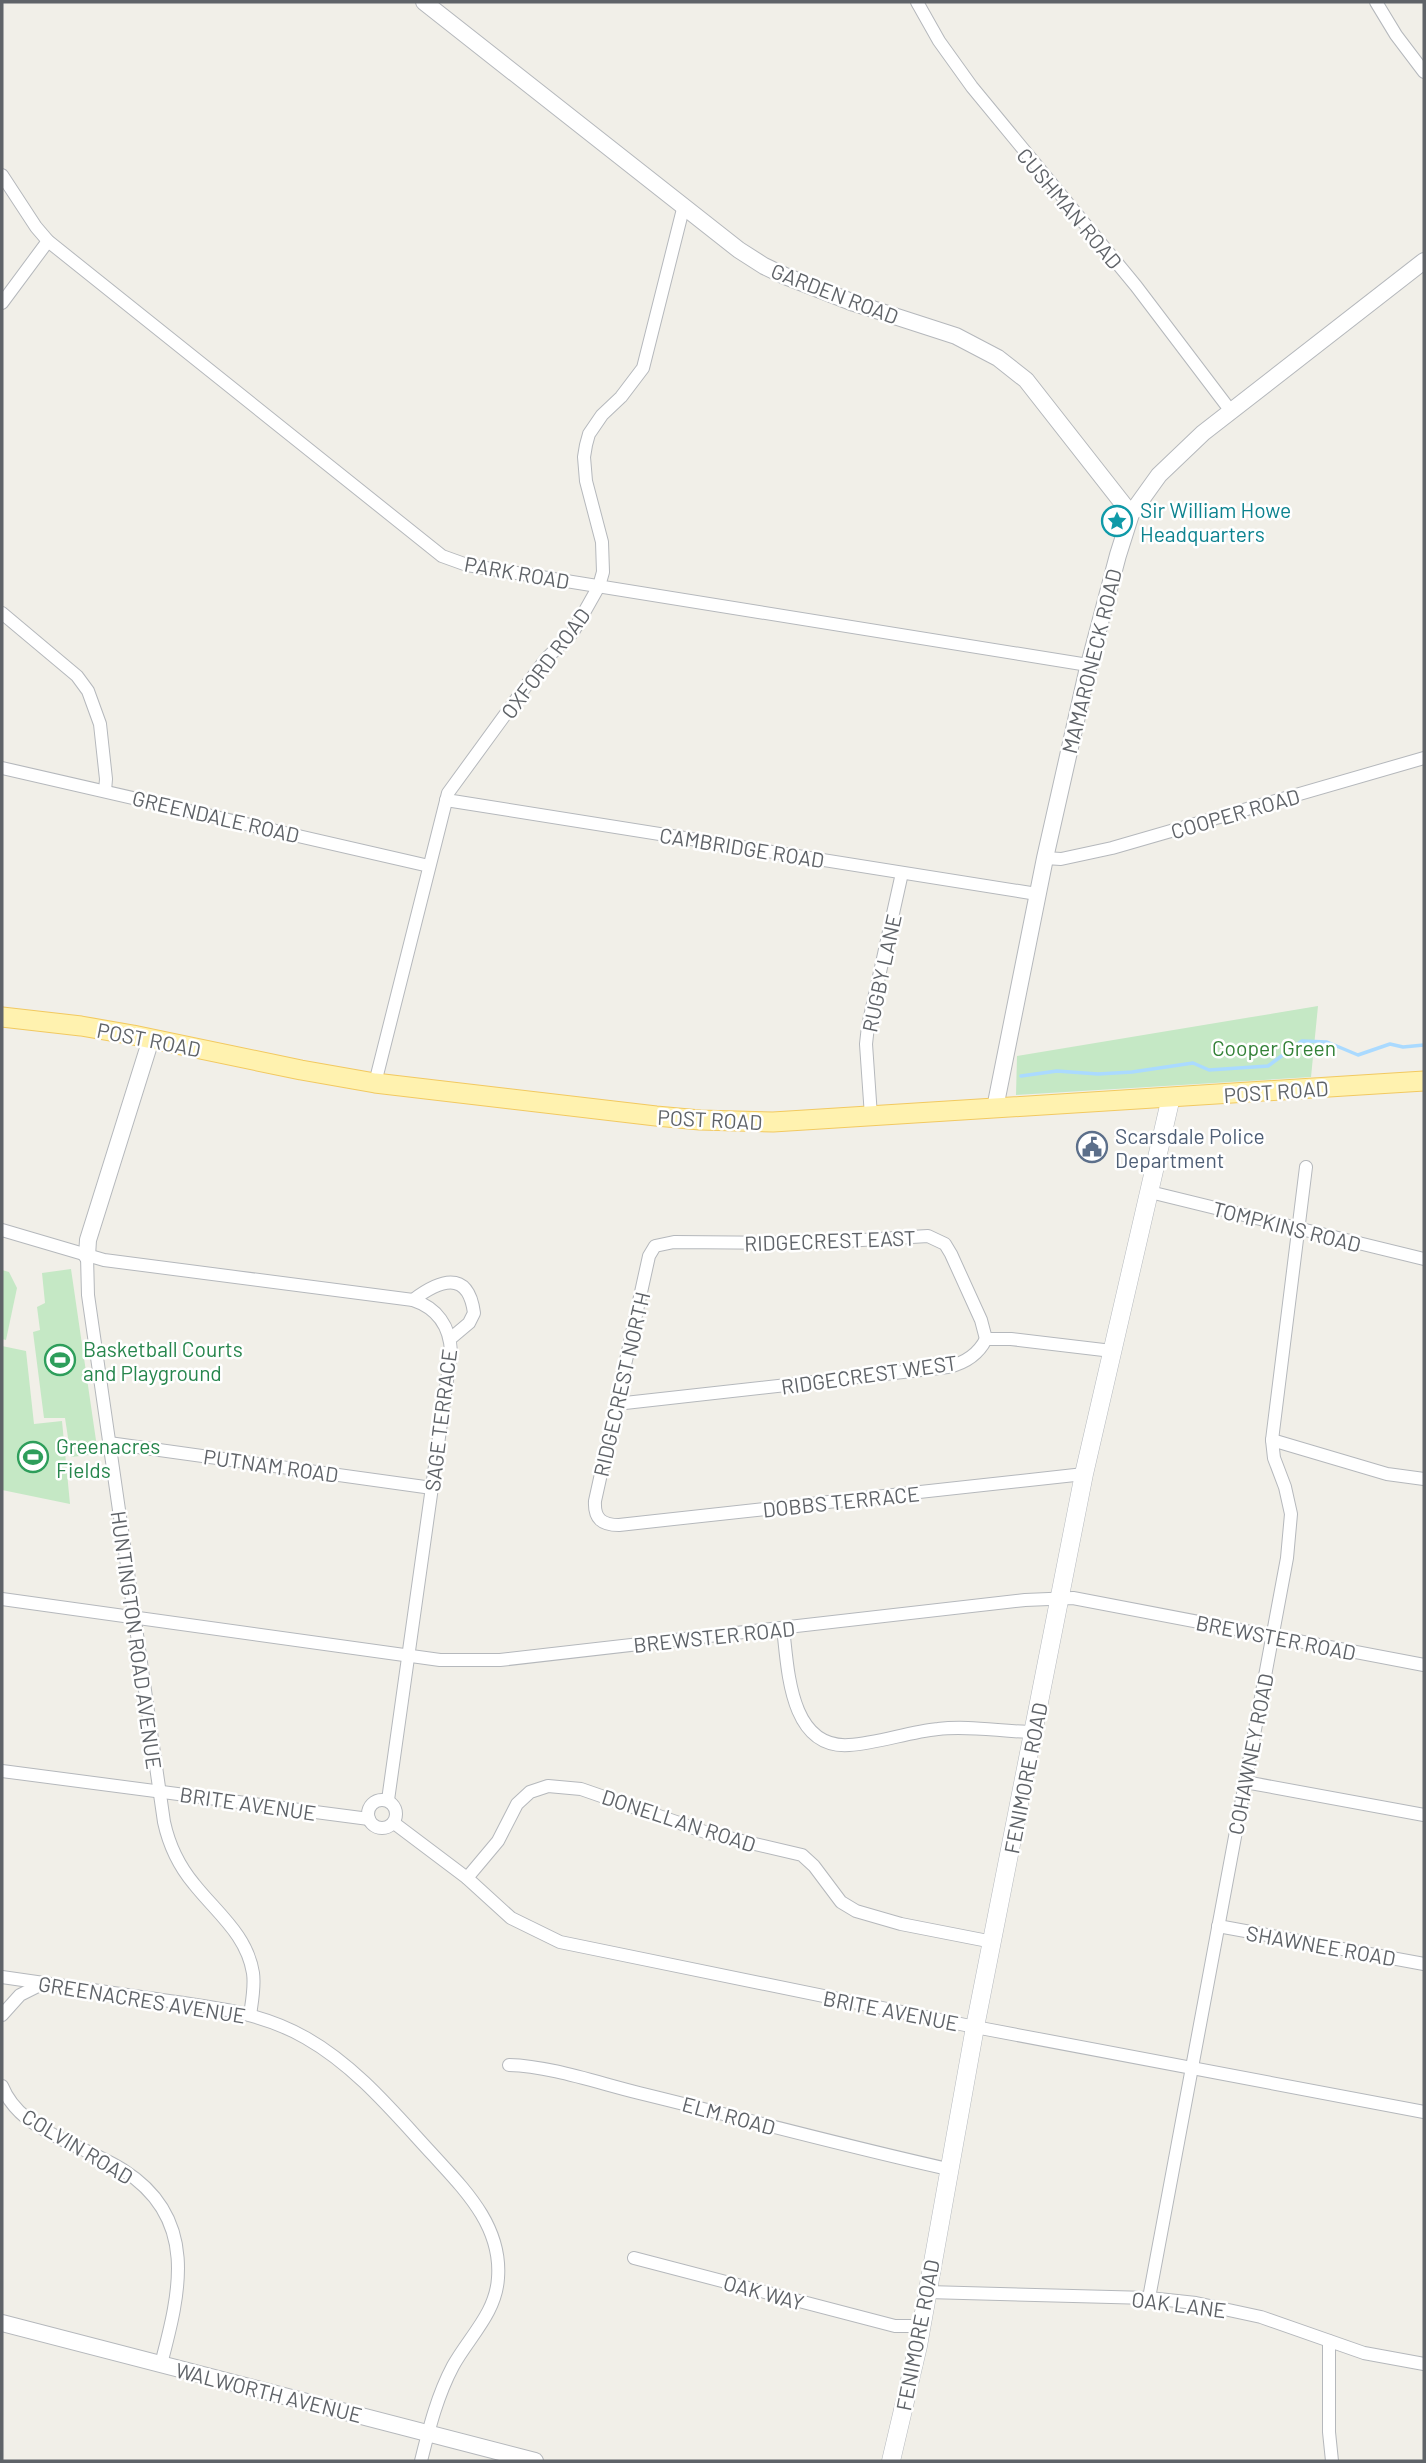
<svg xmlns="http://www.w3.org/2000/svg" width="1426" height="2463" viewBox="0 0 1426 2463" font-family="Barlow,sans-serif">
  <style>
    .green { fill: #c5e8c5 }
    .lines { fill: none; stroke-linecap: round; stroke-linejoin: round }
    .stream { stroke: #aadaff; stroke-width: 3.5 }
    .minor-casing { stroke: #b5b8bc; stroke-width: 14 }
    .tertiary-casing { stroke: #b5b8bc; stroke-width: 18 }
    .secondary-casing { stroke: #b6babf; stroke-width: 19 }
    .primary-casing { stroke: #f2c960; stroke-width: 21 }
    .minor { stroke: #fff; stroke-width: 12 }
    .tertiary { stroke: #fff; stroke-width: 16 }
    .secondary { stroke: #fff; stroke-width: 18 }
    .primary { stroke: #fff2af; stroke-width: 19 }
    .labels { text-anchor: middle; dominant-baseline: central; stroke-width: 5; stroke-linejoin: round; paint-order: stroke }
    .street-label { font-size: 21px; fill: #5f6368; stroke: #fff }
    .culture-label { font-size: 21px; fill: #0d838f; stroke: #fff; text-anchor: start }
    .park-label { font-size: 21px; fill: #348238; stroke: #fff }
    .service-label { font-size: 21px; fill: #4e5e75; stroke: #fff; text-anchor: start }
    .leisure-label { font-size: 21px; fill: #27864d; stroke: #fff; text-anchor: start }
  </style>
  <rect width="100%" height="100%" fill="#f1efe8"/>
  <!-- green -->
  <g class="green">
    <path d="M1318 1006 1311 1077 1016 1095 1017 1056Z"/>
    <path d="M71 1269 98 1454 71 1457 65 1418H44L33 1332 40 1330 37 1307 45 1303 42 1273Z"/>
    <path d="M2 1270 9 1272 17 1288 6 1340 2 1339Z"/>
    <path d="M2 1346 26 1351 34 1424 62 1421 70 1504 2 1490Z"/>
  </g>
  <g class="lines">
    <!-- stream -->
    <path class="stream" d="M1021 1076 1057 1071 1098 1074 1132 1072 1193 1063 1209 1070 1268 1066 1302 1041 1327 1042 1358 1055 1390 1044 1403 1047 1424 1045"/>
    <!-- minor casing -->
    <g class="minor-casing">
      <g id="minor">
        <path d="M917 2 939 41 972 87 1136 286 1230 410"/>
        <path d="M1376 2 1396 35 1424 72"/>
        <path d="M2 175 36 227 48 241 442 556 467 565 1088 665"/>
        <path d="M2 303 48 241"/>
        <path d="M2 613 77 676 88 691 100 724 106 779 105 791"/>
        <path d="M2 768 429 866"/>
        <path d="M446 800 1037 894"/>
        <path d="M1045 858 1061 859 1112 848 1424 758"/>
        <path d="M375 1083 448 793 545 660 573 632 599 586 603 572 602 542 586 481 584 457 586 445 589 434 602 415 621 397 643 368 684 205"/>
        <path d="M871 1116 866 1044 868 1026 902 873"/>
        <path d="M1150 1192 1424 1259"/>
        <path d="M2 1230 104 1260 413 1300C437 1308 450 1326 451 1352L388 1800"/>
        <path d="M87 1256 88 1295 164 1822C169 1845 179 1866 194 1884 217 1913 247 1935 253 1973 255 1987 252 2001 250 2015"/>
        <path d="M413 1300C438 1281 468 1268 474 1313L469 1323 450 1339"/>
        <path d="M986 1339 981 1320 951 1254 945 1244 928 1236 812 1243 674 1242 655 1246 649 1256 595 1501C594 1519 602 1525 619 1525L1084 1474"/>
        <path d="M986 1339H1011L1112 1351"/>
        <path d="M616 1404 948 1367C965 1363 978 1355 986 1339"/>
        <path d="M1272 1440 1387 1474 1424 1479"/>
        <path d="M109 1443 432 1488"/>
        <path d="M2 1599 440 1660H500L1025 1600 1073 1598 1424 1665"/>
        <path d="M783 1628C788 1668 789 1749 849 1745 879 1743 908 1732 938 1729 970 1725 1003 1732 1035 1732"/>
        <path d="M2 1771 369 1819"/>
        <path d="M1245 1782 1424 1815"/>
        <circle cx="382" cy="1814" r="14"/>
        <path d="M394 1823 467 1878 511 1918 560 1942 975 2027 1424 2112"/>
        <path d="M467 1878 498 1841 517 1804 530 1792 548 1786 581 1789 708 1833 802 1855 814 1866 841 1902 856 1911 901 1924 993 1942"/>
        <path d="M1218 1926 1424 1964"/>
        <path d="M2 1977C51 1984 100 1991 148 1998 203 2006 258 2010 306 2038 357 2067 395 2114 434 2156 466 2191 502 2227 498 2278 496 2313 469 2337 453 2366 437 2396 429 2429 421 2461"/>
        <path d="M2 2015 20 1995 42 1984"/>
        <path d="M509 2065C550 2066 598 2083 639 2093 742 2118 844 2146 948 2169"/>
        <path d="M2 2086C13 2113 36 2126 61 2139 81 2149 104 2158 123 2170 199 2218 180 2292 161 2364"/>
        <path d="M634 2258 895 2326H921"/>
        <path d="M927 2292 1149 2298 1196 2303 1261 2317 1364 2353 1424 2364"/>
        <path d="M1149 2298 1287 1558 1291 1514 1285 1487 1274 1458 1272 1440 1306 1167"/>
        <path d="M1329 2341V2432L1332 2461"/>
      </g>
    </g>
    <!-- tertiary casing -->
    <g class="tertiary-casing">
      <g id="tertiary">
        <path d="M424 2 739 250 764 266 785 276 854 303 956 336 998 358 1026 380 1131 514"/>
        <path d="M995 1108 1045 858 1087 672 1118 555 1131 514 1159 475 1203 433 1424 261"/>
        <path d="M87 1256 88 1240 151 1039"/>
        <path d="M2 2323 535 2461"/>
      </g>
    </g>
    <!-- secondary casing -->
    <g class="secondary-casing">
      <path id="secondary" d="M891 2461 918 2346 975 2027 1084 1474 1171 1097"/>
    </g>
    <!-- primary casing -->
    <g class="primary-casing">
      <path id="primary" d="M2 1017 81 1026 133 1035 301 1070 375 1083 656 1116 700 1120 773 1122 1424 1081"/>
    </g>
    <!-- minor -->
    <use href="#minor" class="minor"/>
    <!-- tertiary -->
    <use href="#tertiary" class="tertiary"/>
    <!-- secondary -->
    <use href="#secondary" class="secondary"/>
    <!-- primary -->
    <use href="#primary" class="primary"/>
  </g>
  <!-- icons -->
  <defs>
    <g id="sight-ring" transform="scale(1.575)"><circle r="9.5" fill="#fff" stroke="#0f9aa8" stroke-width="1.5"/><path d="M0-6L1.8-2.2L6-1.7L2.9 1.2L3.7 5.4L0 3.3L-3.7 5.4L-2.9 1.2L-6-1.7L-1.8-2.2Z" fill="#0f9aa8"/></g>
    <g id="civic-ring" transform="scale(1.575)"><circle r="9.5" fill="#fff" stroke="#5c6f8a" stroke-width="1.5"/><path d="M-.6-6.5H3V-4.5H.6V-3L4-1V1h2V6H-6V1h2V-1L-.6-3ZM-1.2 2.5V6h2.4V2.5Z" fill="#5c6f8a"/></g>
    <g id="stadium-ring" transform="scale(1.575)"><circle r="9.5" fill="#fff" stroke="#2e9e5b" stroke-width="1.5"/><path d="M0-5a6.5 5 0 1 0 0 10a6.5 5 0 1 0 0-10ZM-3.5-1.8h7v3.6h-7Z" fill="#2e9e5b"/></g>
  </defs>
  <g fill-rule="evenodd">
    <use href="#sight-ring" x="1117" y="521"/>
    <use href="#civic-ring" x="1092" y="1147"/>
    <use href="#stadium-ring" x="60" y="1360"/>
    <use href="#stadium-ring" x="33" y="1457"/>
  </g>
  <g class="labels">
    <!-- street labels -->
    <g class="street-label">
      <text transform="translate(1070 208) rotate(50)">CUSHMAN ROAD</text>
      <text transform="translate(835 293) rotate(21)">GARDEN ROAD</text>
      <text transform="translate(517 572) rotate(10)">PARK ROAD</text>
      <text transform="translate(1091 661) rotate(-76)">MAMARONECK ROAD</text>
      <text transform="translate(545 663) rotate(-53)">OXFORD ROAD</text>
      <text transform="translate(1235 813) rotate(-16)">COOPER ROAD</text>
      <text transform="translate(216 816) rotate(13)">GREENDALE ROAD</text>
      <text transform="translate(742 847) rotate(9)">CAMBRIDGE ROAD</text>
      <text transform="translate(881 973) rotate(-78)">RUGBY LANE</text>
      <text transform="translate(149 1039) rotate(11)">POST ROAD</text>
      <text transform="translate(1276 1091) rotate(-4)">POST ROAD</text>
      <text transform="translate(710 1119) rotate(3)">POST ROAD</text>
      <text transform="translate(1287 1226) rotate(14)">TOMPKINS ROAD</text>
      <text transform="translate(830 1240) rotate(-2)">RIDGECREST EAST</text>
      <text transform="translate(869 1374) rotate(-8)">RIDGECREST WEST</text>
      <text transform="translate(621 1384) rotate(-77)">RIDGECREST NORTH</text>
      <text transform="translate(440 1420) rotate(-83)">SAGE TERRACE</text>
      <text transform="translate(271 1465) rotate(8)">PUTNAM ROAD</text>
      <text transform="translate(841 1501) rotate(-6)">DOBBS TERRACE</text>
      <text transform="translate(714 1636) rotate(-6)">BREWSTER ROAD</text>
      <text transform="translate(1276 1637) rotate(11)">BREWSTER ROAD</text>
      <text transform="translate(137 1640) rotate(82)">HUNTINGTON ROAD AVENUE</text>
      <text transform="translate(1250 1754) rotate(-79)">COHAWNEY ROAD</text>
      <text transform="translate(1025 1778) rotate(-79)">FENIMORE ROAD</text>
      <text transform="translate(248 1803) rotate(8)">BRITE AVENUE</text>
      <text transform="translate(679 1820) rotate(18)">DONELLAN ROAD</text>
      <text transform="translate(1321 1945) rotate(10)">SHAWNEE ROAD</text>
      <text transform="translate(142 1999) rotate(9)">GREENACRES AVENUE</text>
      <text transform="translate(891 2010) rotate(11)">BRITE AVENUE</text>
      <text transform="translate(729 2115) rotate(15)">ELM ROAD</text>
      <text transform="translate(78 2146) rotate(31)">COLVIN ROAD</text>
      <text transform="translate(764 2292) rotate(15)">OAK WAY</text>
      <text transform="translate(1179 2304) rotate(7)">OAK LANE</text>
      <text transform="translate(917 2335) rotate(-79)">FENIMORE ROAD</text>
      <text transform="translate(269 2392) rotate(14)">WALWORTH AVENUE</text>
    </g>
    <!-- culture labels -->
    <g class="culture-label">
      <text x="1140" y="509">Sir William Howe<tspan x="1140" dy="24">Headquarters</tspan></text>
    </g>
    <!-- park labels -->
    <g class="park-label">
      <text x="1274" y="1047">Cooper Green</text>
    </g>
    <!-- service labels -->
    <g class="service-label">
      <text x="1115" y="1135">Scarsdale Police<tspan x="1115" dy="24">Department</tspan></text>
    </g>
    <!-- leisure labels -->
    <g class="leisure-label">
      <text x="83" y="1348">Basketball Courts<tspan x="83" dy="24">and Playground</tspan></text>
      <text x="56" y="1445">Greenacres<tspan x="56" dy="24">Fields</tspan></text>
    </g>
  </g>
  <!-- border -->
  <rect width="1426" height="2463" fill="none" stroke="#5f6368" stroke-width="7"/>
</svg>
